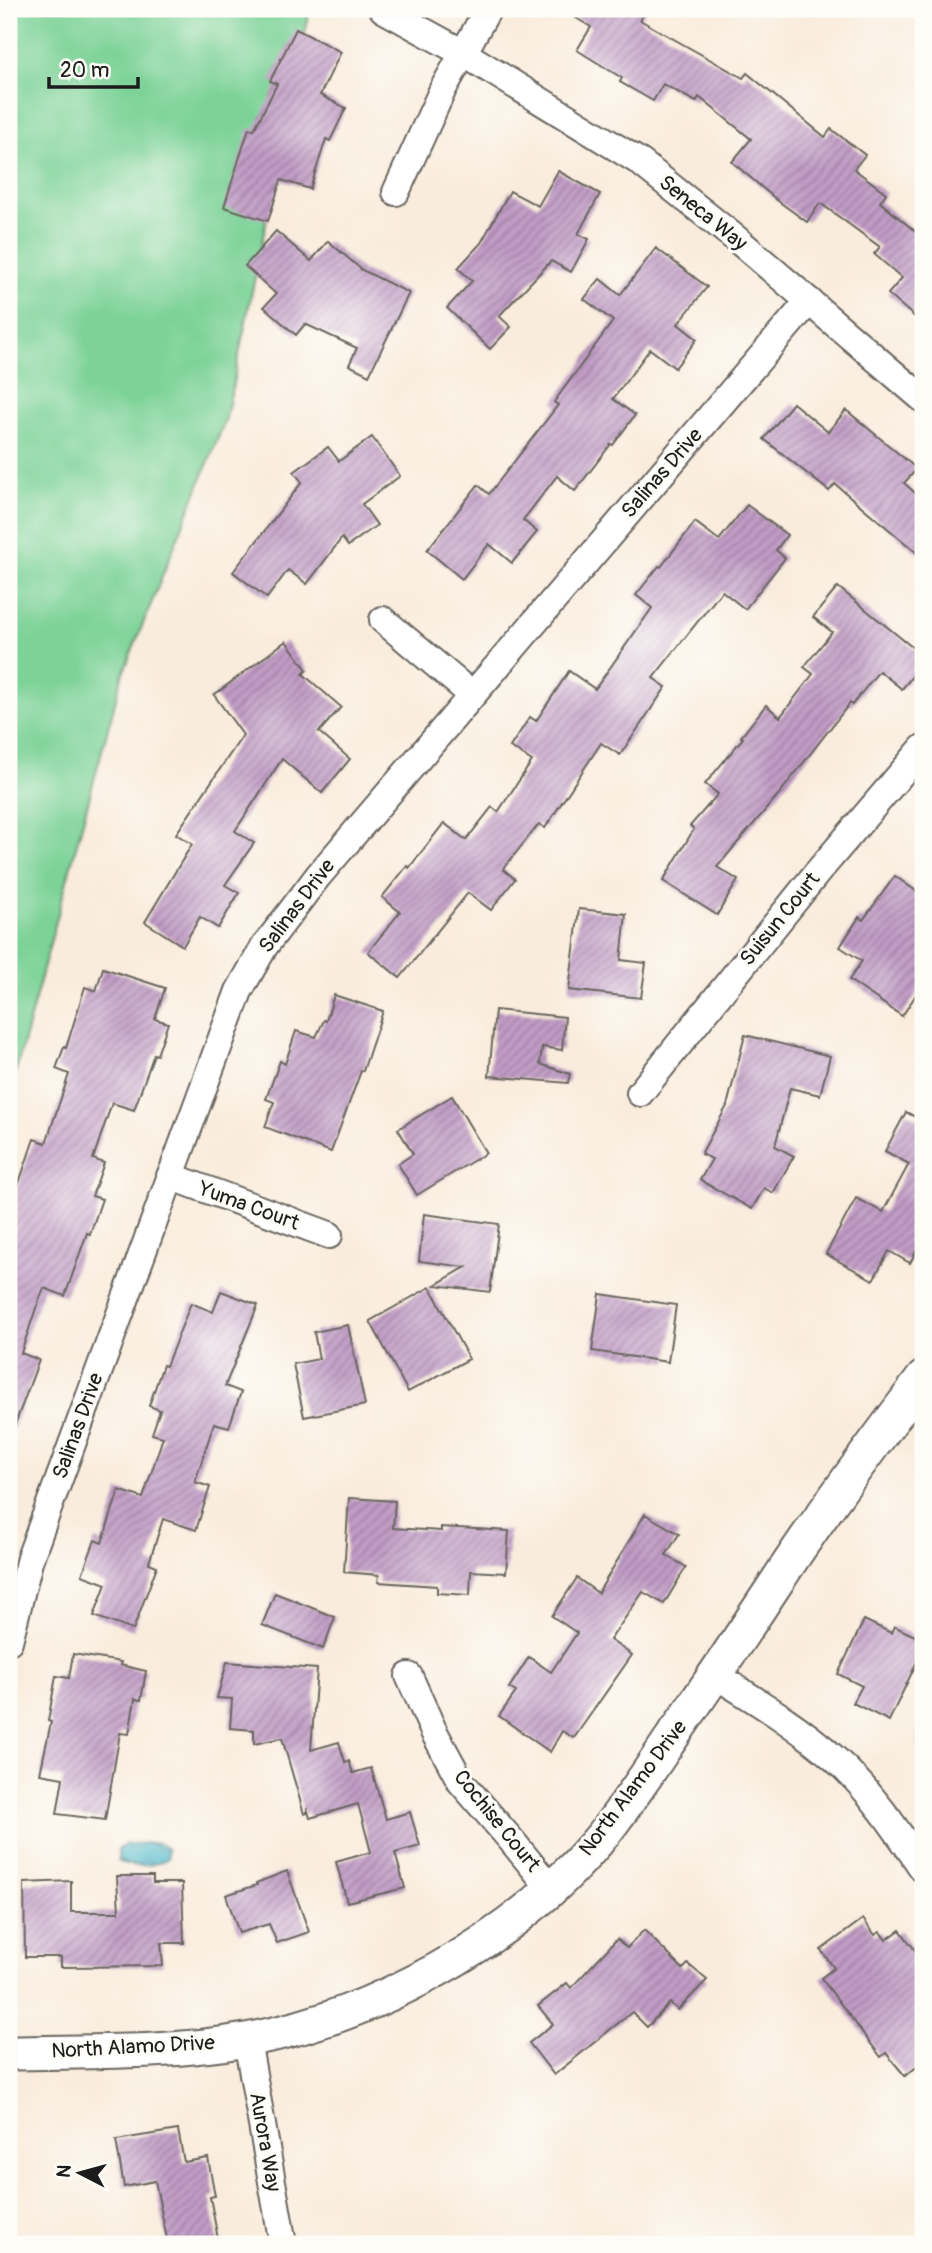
<svg xmlns="http://www.w3.org/2000/svg" width="932" height="2253" viewBox="0 0 932 2253" font-family="Pangolin,sans-serif">
  <style>
    .green { fill: #7cd297; stroke: #4c775a; stroke-width: 2 }
    .water { fill: url(#water-waves); stroke: #346972; stroke-width: 2 }
    .lines { fill: none; stroke-linecap: round; stroke-linejoin: round }
    .stream { stroke: #4bb6c9; stroke-width: 9 }
    .building { fill: url(#building-hatch) }
    .minor-casing { stroke: #69655f; stroke-width: 30 }
    .tertiary-casing { stroke: #69655f; stroke-width: 37 }
    .minor { stroke: #fff; stroke-width: 26 }
    .tertiary { stroke: #fff; stroke-width: 33 }
    .labels { text-anchor: middle; dominant-baseline: central; stroke-width: 6; stroke-linejoin: round; paint-order: stroke }
    .street-label { font-size: 21px; fill: #1c1c1c; stroke: #fdfcf7 }
  </style>
  <defs>
    <pattern id="water-waves" width="16" height="10" patternUnits="userSpaceOnUse" patternTransform="scale(1.75)"><rect width="16" height="10" fill="#4bb6c9"/><path d="M0 5q4-4 8 0t8 0" fill="none" stroke="#3e93a2"/></pattern>
    <pattern id="building-hatch" width="6" height="6" patternUnits="userSpaceOnUse" patternTransform="scale(1.75)"><rect width="6" height="6" fill="#c19cc6"/><path d="M-1 1l2-2M0 6l6-6M5 7l2-2" fill="none" stroke="#9c7ea0"/></pattern>
  </defs>
  <rect width="100%" height="100%" fill="#fdfcf7"/>
  <filter id="ink" filterUnits="userSpaceOnUse"><feTurbulence type="fractalNoise" baseFrequency=".0143" numOctaves="2"/><feDisplacementMap in="SourceGraphic" scale="14" xChannelSelector="R" yChannelSelector="G"/><feConvolveMatrix kernelMatrix="1 2 1 2 8 2 1 2 1" color-interpolation-filters="sRGB"/></filter>
  <filter id="wash" filterUnits="userSpaceOnUse"><feTurbulence type="fractalNoise" baseFrequency=".00686" numOctaves="4" result="noise"/><feDisplacementMap in="SourceGraphic" scale="28" xChannelSelector="R" yChannelSelector="G"/><feGaussianBlur stdDeviation="1.57" result="paint"/><feColorMatrix in="noise" values="0 0 0 0 0 0 0 0 0 0 0 0 0 0 0 0 0 1.4 0 .05"/><feComposite in="paint" operator="in"/></filter>
  <g filter="url(#wash)">
    <rect width="100%" height="100%" fill="#f9ecdc"/>
    <!-- green -->
    <path class="green" d="M9 9H310L226 418 122 676 9 1096Z"/>
    <!-- water -->
    <path class="water" d="M158 1843 167 1848 168 1858C155 1867 132 1868 118 1861V1850L126 1844Z"/>
    <g class="lines">
      <!-- stream -->
      <path class="stream" d="M923 1729V1744"/>
    </g>
    <g id="blocks">
      <!-- building -->
      <g class="building">
        <path d="M561 9H647L640 20 743 78 747 73 825 137 831 129 865 155 854 169 886 193 880 202 923 238V324L888 294 902 278 874 254 880 247 820 203 807 222 778 201 732 162 751 139 699 97 696 102 663 84 653 101 620 82 622 78 577 50 591 27Z"/>
        <path d="M296 29 341 52 320 95 346 108 330 141 326 139 310 189 281 180 268 221 224 207 249 128 254 130 277 84 270 81Z"/>
        <path d="M558 171 600 194 578 234 589 239 571 272 551 261 499 316 511 327 490 349 447 308 472 281 458 268 481 243 510 191 538 206Z"/>
        <path d="M276 231 311 261 328 241 362 270 409 293 369 375 349 365 357 348 305 324 296 335 264 307 276 294 245 266Z"/>
        <path d="M656 248 707 287 678 324 697 339 675 368 650 349 613 399 635 415 613 445 611 444 575 491 557 476 523 520 537 532 512 563 489 544 462 579 427 550 478 485 489 494 558 405 554 402 613 321 584 299 600 279 620 295Z"/>
        <path d="M793 403 828 432 846 410 917 469 904 483 923 500V558L835 484 829 491 764 439Z"/>
        <path d="M372 437 400 476 362 504 377 525 348 546 342 538 307 584 288 570 267 598 233 572 302 482 294 472 328 447 339 461Z"/>
        <path d="M747 505 787 535 776 550 785 558 745 609 722 591 653 678 666 687 620 755 601 743 545 828 539 824 503 869 515 879 491 910 468 893 400 978 368 952 400 912 382 897 407 866 409 868 444 823 466 840 492 807 498 812 532 761 510 747 530 717 536 721 569 671 595 689 652 608 636 595 659 566 661 567 695 522 719 540Z"/>
        <path d="M838 587 923 656V663L902 689 879 671 852 705 850 703 779 794 717 867 738 880 717 915 663 881 694 829 690 826 718 794 705 784 743 738 741 737 766 705 780 717 813 674 804 667 832 632 813 617Z"/>
        <path d="M286 641 307 670 303 674 341 707 319 732 350 759 322 793 282 759 235 831 254 843 225 885 239 893 218 928 200 917 183 946 145 922 192 844 176 834 243 735 214 695Z"/>
        <path d="M895 876 923 896V984L902 1016 849 980 862 961 840 947 859 917 863 920Z"/>
        <path d="M579 909 626 914 621 960 646 963 641 998 569 990Z"/>
        <path d="M103 968 165 988 155 1019 168 1023 157 1055 154 1054 134 1110 112 1103 93 1159 104 1163 92 1196 102 1199 90 1234 87 1233 65 1296 44 1288 35 1311 21 1353 39 1360 11 1435 9 1434V1212L34 1139 46 1143 69 1074 56 1069 64 1047 66 1048 85 987 96 991Z"/>
        <path d="M334 995 383 1011 363 1071H361L331 1152 265 1127 274 1102 266 1099 280 1061 285 1064 296 1031 316 1037 324 1020 326 1021Z"/>
        <path d="M495 1010 565 1017 562 1050 542 1047 540 1064 570 1074 568 1083 489 1076Z"/>
        <path d="M745 1035 830 1056 820 1095 790 1088 775 1146 794 1156 773 1193 764 1188 752 1209 700 1180 712 1159 701 1154 727 1106Z"/>
        <path d="M452 1096 486 1153 417 1195 398 1164 413 1154 398 1129Z"/>
        <path d="M906 1112 923 1121V1239L910 1263 889 1251 873 1280 826 1254 856 1198 883 1212 909 1164 885 1151Z"/>
        <path d="M424 1214 499 1224 490 1292 435 1285 466 1267 419 1261Z"/>
        <path d="M430 1287 469 1359 408 1392 370 1321Z"/>
        <path d="M221 1291 258 1305 225 1386 241 1392 229 1427 214 1423 195 1482 210 1487 196 1530 163 1519 149 1563 157 1566 133 1630 94 1616 106 1584 82 1575 95 1540 102 1543 119 1490 143 1498 163 1437 152 1434 160 1410 149 1406 163 1365 166 1366 191 1303 213 1312Z"/>
        <path d="M600 1294 676 1305 668 1362 592 1351Z"/>
        <path d="M348 1325 365 1405 304 1417 293 1364 319 1359 314 1332Z"/>
        <path d="M349 1498 395 1501 393 1528 441 1531V1527L509 1531 506 1573 471 1571 470 1595 437 1593V1586L378 1582 379 1575 344 1572Z"/>
        <path d="M645 1514 679 1534 666 1555 686 1567 664 1604 643 1592 610 1640 632 1655 574 1738 562 1731 550 1752 499 1716 516 1692 509 1688 529 1657 551 1672 577 1633 552 1616 577 1578 598 1593Z"/>
        <path d="M275 1593 335 1617 323 1649 262 1625Z"/>
        <path d="M864 1620 891 1633 894 1626 923 1640V1649L889 1721 853 1703 862 1686 838 1674Z"/>
        <path d="M73 1654 121 1662 120 1665 146 1671 141 1700 135 1699 129 1734 120 1733 105 1820 57 1814 63 1778 40 1774 51 1722 48 1721 56 1676 69 1678Z"/>
        <path d="M227 1662 317 1669 311 1750 339 1742 345 1762 349 1761 353 1773 371 1768 386 1819 410 1812 420 1846 395 1853 405 1888 347 1902 336 1862 371 1852 358 1804 310 1818 307 1808V1813L304 1814 282 1738 254 1744V1730L230 1728 232 1699 217 1698Z"/>
        <path d="M287 1871 309 1932 277 1943 269 1924 239 1933 226 1895 257 1885 256 1883Z"/>
        <path d="M117 1876H153V1883H182L184 1943H161L163 1966 61 1967V1957H25L24 1883 71 1881V1912H119Z"/>
        <path d="M863 1919 875 1935 880 1932 886 1940 900 1930 923 1961V2062L905 2076 886 2053 881 2057 821 1978 834 1968 821 1950Z"/>
        <path d="M644 1930 683 1969 688 1964 707 1980 678 2010 670 2003 647 2027 632 2012 554 2075 529 2043 553 2024 538 2006 567 1983 571 1988 617 1939 627 1948Z"/>
        <path d="M178 2130 184 2162 208 2158 215 2196 210 2197 219 2244H168L155 2181 124 2187 116 2140Z"/>
      </g>
    </g>
  </g>
  <g filter="url(#ink)">
    <use href="#blocks" fill-opacity="0" stroke="#69655f" stroke-width="2"/>
    <g class="lines">
      <!-- minor casing -->
      <g class="minor-casing">
        <g id="minor">
          <path d="M383 9 463 53 640 162 740 242 923 399"/>
          <path d="M396 192 443 89 488 9"/>
          <path d="M383 620 471 694"/>
          <path d="M640 1093 816 874 923 748"/>
          <path d="M170 1176 329 1235"/>
          <path d="M9 1641 30 1558 239 991 264 947 318 876 809 301"/>
          <path d="M715 1675C755 1700 800 1727 835 1759 870 1790 897 1830 923 1869"/>
          <path d="M409 1676 434 1732 461 1782 512 1841 551 1889"/>
          <path d="M247 2040 283 2244"/>
        </g>
      </g>
      <!-- tertiary casing -->
      <g class="tertiary-casing">
        <path id="tertiary" d="M9 2053C87 2051 169 2054 246 2040 373 2017 513 1941 597 1842 623 1811 645 1777 668 1743 704 1691 739 1639 774 1586 821 1514 872 1446 923 1378"/>
      </g>
      <!-- minor -->
      <use href="#minor" class="minor"/>
      <!-- tertiary -->
      <use href="#tertiary" class="tertiary"/>
    </g>
  </g>
  <g class="labels">
    <!-- street labels -->
    <g class="street-label">
      <text transform="translate(703 213) rotate(39)">Seneca Way</text>
      <text transform="translate(662 473) rotate(-49)">Salinas Drive</text>
      <text transform="translate(297 906) rotate(-53)">Salinas Drive</text>
      <text transform="translate(780 919) rotate(-51)">Suisun Court</text>
      <text transform="translate(249 1206) rotate(20)">Yuma Court</text>
      <text transform="translate(78 1426) rotate(-70)">Salinas Drive</text>
      <text transform="translate(633 1788) rotate(-53)">North Alamo Drive</text>
      <text transform="translate(497 1821) rotate(51)">Cochise Court</text>
      <text transform="translate(133 2047) rotate(-3)">North Alamo Drive</text>
      <text transform="translate(265 2142) rotate(80)">Aurora Way</text>
    </g>
  </g>
  <!-- margin -->
  <rect width="932" height="2253" fill="none" stroke="#fdfcf7" stroke-width="35"/>
  <!-- north arrow -->
  <g transform="translate(80 2173) rotate(276)" stroke="#fdfcf7" stroke-width="5" paint-order="stroke">
  <path d="M0-5L12 26L0 18L-12 26Z" fill="#1c1c1c"/>
  <text y="-10" font-size="19" font-weight="bold" text-anchor="middle" fill="#1c1c1c">N</text>
  </g>
  <!-- scale -->
  <path d="M49 77v10h89v-10" fill="none" stroke="#1c1c1c" stroke-width="3.5"/>
  <text x="60" y="77" font-size="21" fill="#1c1c1c" stroke="#fdfcf7" stroke-width="5" paint-order="stroke">20 m</text>
</svg>
